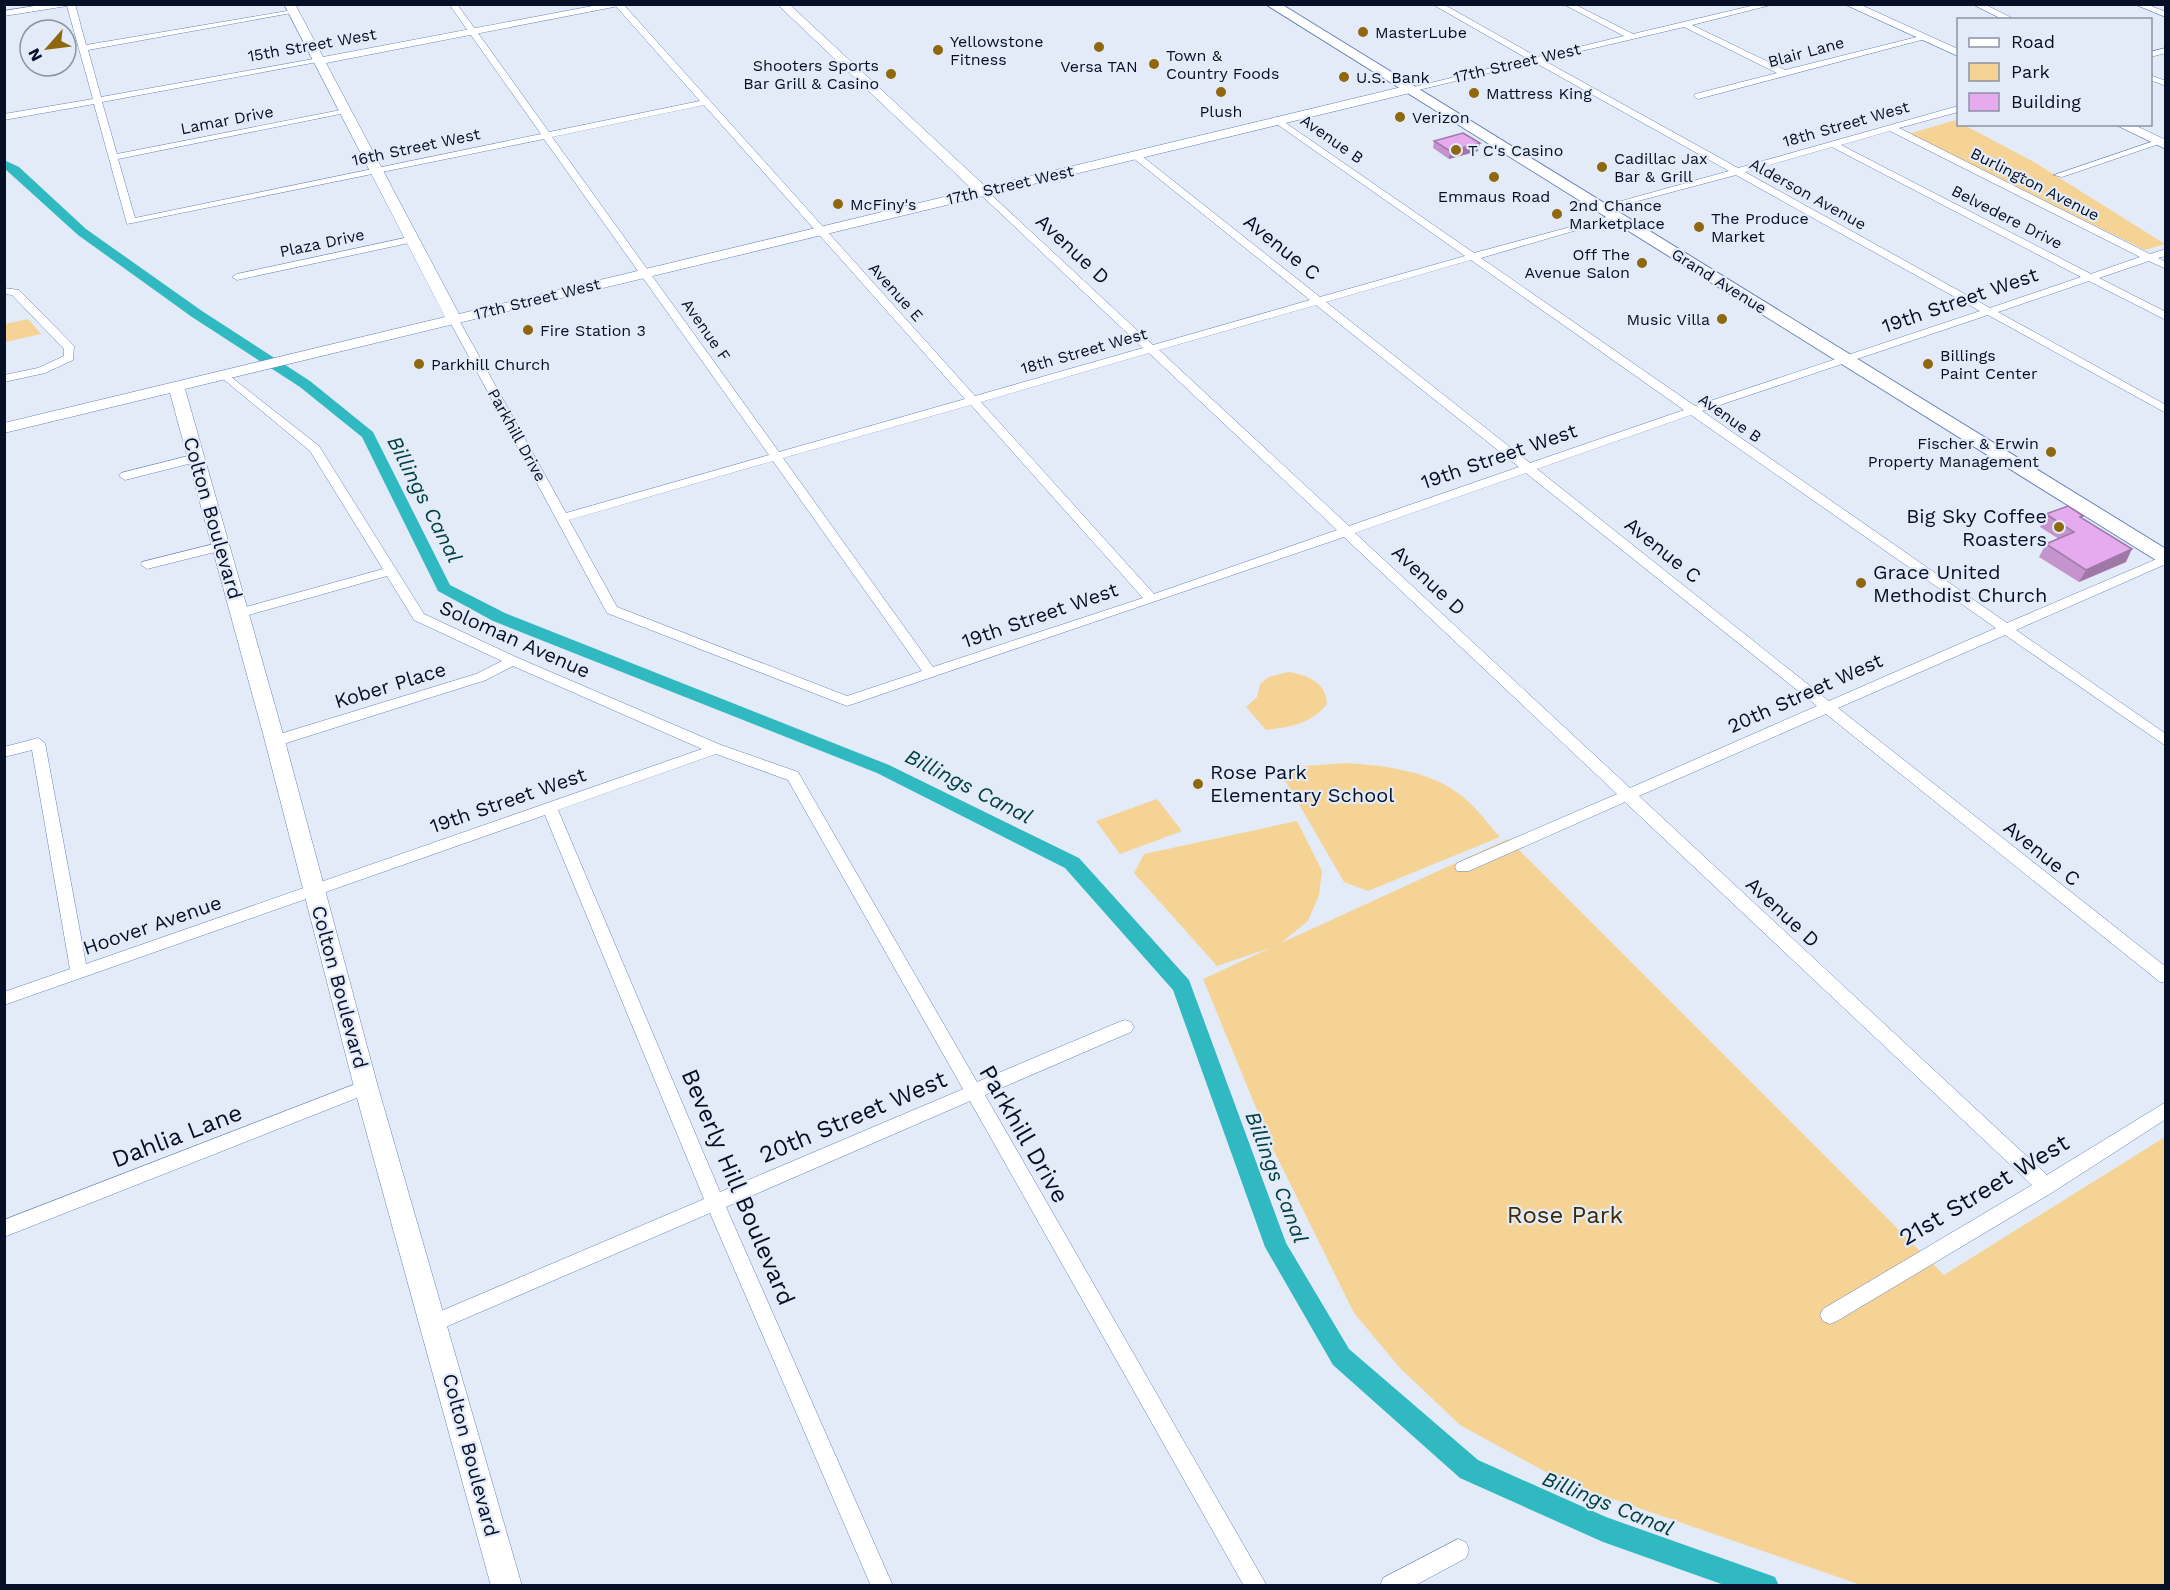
<svg xmlns="http://www.w3.org/2000/svg" width="2170" height="1590" viewBox="0 0 2170 1590" font-family="'Work Sans',sans-serif">
  <style>
    .green { fill: #f5d395 }
    .lines { fill: none; stroke-linecap: round; stroke-linejoin: round }
    .canal { fill: #31b9c2; fill-rule: evenodd }
    .street-casing { stroke: #6484bf; stroke-width: 1 }
    .secondary-casing { stroke: #6484bf; stroke-width: 1 }
    .primary-casing { stroke: #6484bf; stroke-width: 2 }
    .street { fill: #fff; fill-rule: evenodd }
    .secondary { fill: #fff; fill-rule: evenodd }
    .primary { fill: #fff; fill-rule: evenodd }
    .wall { fill: #c593cd }
    .shaded-wall { fill: #a078a7 }
    .building { fill: #e5abee; stroke: #a078a7; stroke-width: 1.5 }
    .poi-dot { fill: #8f680d; stroke: #e3ebf8; stroke-width: 2 }
    .labels { text-anchor: middle; dominant-baseline: central; stroke-width: 4.5; stroke-linejoin: round; paint-order: stroke }
    .far-poi-label { font-size: 16px; fill: #051026; stroke: #e3ebf8; text-anchor: start }
    .far-street-label { font-size: 16px; fill: #051026; stroke: #e3ebf8 }
    .street-label { font-size: 20px; fill: #051026; stroke: #e3ebf8 }
    .poi-label { font-size: 20px; fill: #051026; stroke: #e3ebf8; text-anchor: start }
    .water-label { font-size: 21px; font-style: italic; fill: #024044; stroke: #e3ebf8 }
    .near-street-label { font-size: 24px; fill: #051026; stroke: #e3ebf8 }
    .near-park-label { font-size: 24px; fill: #3d2b06; stroke: #e3ebf8 }
  </style>
  <rect width="100%" height="100%" fill="#e3ebf8"/>
  <!-- green -->
  <g class="green">
    <path d="M1956 120 1958 124 1964 125 2034 162 2165 244 2145 250 1908 134Z"/>
    <path d="M28 319 41 334 5 342V324Z"/>
    <path d="M1288 672C1308 675 1326 682 1327 704 1311 724 1290 727 1266 730L1246 707 1257 697 1260 684 1269 677Z"/>
    <path d="M1346 763C1383 765 1431 771 1462 796 1476 807 1488 824 1500 837L1368 891 1344 882 1282 775 1305 766Z"/>
    <path d="M1157 799 1182 831 1120 854 1096 821Z"/>
    <path d="M1297 821 1322 871 1319 895 1308 921 1281 943 1508 839 1944 1275 2165 1137V1585H1861L1564 1482 1460 1425 1400 1368 1354 1313 1273 1149 1203 979 1270 948 1217 966 1134 873 1144 854Z"/>
  </g>
  <g class="lines">
    <!-- canal -->
    <path class="canal" d="M4 160 19 167 86 229 202 311 310 381 373 432 450 585 505 613 889 765 1079 858 1189 980 1286 1243 1349 1349 1478 1460 1606 1517 1775 1577 1779 1586H1727L1603 1542 1460 1478 1333 1365 1265 1247 1173 990 1065 868 877 773 493 621 438 591 362 437 300 387 192 317 78 235 4 168Z"/>
    <!-- street casing -->
    <g class="street-casing">
      <g id="street">
        <path d="M47 4H75L86 45 293 10 297 12 88 50 101 97 319 58 323 61 102 102 117 154 346 109 350 112 118 159 135 218 541 134 449 4H457L549 132 700 101 614 4H623L975 396 1143 348 979 193V189H985L1153 345 1310 300 1132 157V153H1138L1320 297 1465 256 1274 122V118L1277 117 1474 253 1618 214V218L1481 258 1695 406 1980 311 1736 175 1600 211V207L1729 171 1534 62 1410 92 1406 89 1528 59 1432 4H1443L1537 57 1624 36 1563 4H1574L1633 34 1759 4H1775L1692 25 1785 70 1925 35V39L1698 99 1694 96 1695 94 1777 73 1684 27 1543 60 1738 168 1958 106V112L1899 128 2150 254 2166 249V256L2158 258 2166 262V269L2149 261 2099 278 2166 312V320L2089 281 1998 312 2166 405V413L1988 315 1702 411 2007 623 2166 555V564L2016 630 2166 734V746L2005 635 1838 708 2166 967V983L2160 982 1826 714 1639 796 2047 1175 2166 1102V1119L2053 1192 1837 1321 1830 1324 1823 1321 1820 1315 1823 1309 2032 1185 1625 802 1469 871H1457L1455 867 1457 863 1617 794 1344 537 847 706 607 613 449 320 450 318 459 320 566 513 769 455 544 139 127 224 94 104 4 120V114L93 99 67 6 4 16V11ZM704 105 965 399 779 452 552 137ZM1890 131 2140 257 2091 274 1841 145ZM1832 147 2081 277 1990 308 1745 172ZM1471 260 1684 410 1530 463 1326 302ZM1316 305 1519 467 1349 526 1159 350ZM1149 353 1337 530 1154 594 981 402ZM971 405 1143 598 933 667 783 458ZM1691 415 1996 628 1829 701 1537 469ZM773 461 922 671 847 696 617 607 569 520ZM1526 473 1817 706 1630 788 1355 533Z"/>
        <path d="M1972 4H1984L2016 20H2004Z"/>
        <path d="M2134 4H2146L2166 12V17Z"/>
        <path d="M2166 48V53L2150 57V52Z"/>
        <path d="M2150 75 2166 81V86L2150 80Z"/>
        <path d="M2157 140 2165 142 2062 177 2054 175Z"/>
        <path d="M414 236 418 237V241L237 280 232 277 237 274Z"/>
        <path d="M4 288 19 290 74 346 73 360 45 373 4 382V375L38 368 64 356V349L12 295 4 294Z"/>
        <path d="M226 373 319 446 424 614 518 658 721 745 798 772 977 1082 1119 1022 1125 1020 1131 1022 1134 1027 1131 1032 985 1095 1267 1586H1244L970 1101 726 1207 893 1586H871L710 1213 441 1329 434 1332 427 1329 424 1323 427 1317 704 1199 545 815 4 1005V992L70 969 32 750 4 757V747L38 738 45 743 86 964 702 749 513 666 486 680 280 745H270L268 741 270 737 476 674 502 661 414 620 387 576 245 616H235L233 613 235 610 383 569 310 451 222 378 220 376ZM716 754 788 780 963 1089 720 1192 558 810Z"/>
        <path d="M196 454 200 455V461L125 480 119 476 121 473Z"/>
        <path d="M222 542 228 546 227 549 147 569 141 565 142 562Z"/>
        <path d="M366 1080 372 1082 375 1087 372 1092 4 1237V1220Z"/>
        <path d="M1458 1539 1466 1542 1469 1550 1466 1558 1414 1586H1380L1383 1578Z"/>
      </g>
    </g>
    <!-- secondary casing -->
    <g class="secondary-casing">
      <g id="secondary">
        <path d="M284 4H295L323 57 603 4H629L326 63 459 314 973 190 777 4H789L986 187 1410 85 1416 89 1410 93 185 389 285 741 378 1087 522 1586H491L354 1087 265 741 170 393 4 433V423L445 317Z"/>
        <path d="M1844 4H1859L1958 49V56Z"/>
        <path d="M2114 124H2132L2166 140V149Z"/>
      </g>
    </g>
    <!-- primary casing -->
    <g class="primary-casing">
      <path id="primary" d="M1265 4H1281L2166 549V564L2159 562Z"/>
    </g>
    <!-- street -->
    <use href="#street" class="street"/>
    <!-- secondary -->
    <use href="#secondary" class="secondary"/>
    <!-- primary -->
    <use href="#primary" class="primary"/>
  </g>
  <!-- wall -->
  <g class="wall">
    <path d="M1434 141 1478 151 1449 159 1433 148Z"/>
    <path d="M2046 514 2083 516 2082 518 2126 562 2079 582 2039 557 2046 544 2059 539 2040 527Z"/>
  </g>
  <!-- shaded-wall -->
  <g class="shaded-wall">
    <path d="M1480 143 1478 151 1449 159 1450 151Z"/>
    <path d="M2132 549 2126 562 2079 582 2086 570Z"/>
  </g>
  <!-- building -->
  <g class="building">
    <path d="M1463 133 1480 143 1450 151 1434 141Z"/>
    <path d="M2068 506 2083 516 2080 517 2132 549 2086 570 2046 544 2074 532 2046 514Z"/>
  </g>
  <!-- markers -->
  <g class="poi-dot">
    <circle cx="1363" cy="32" r="6"/>
    <circle cx="1099" cy="47" r="6"/>
    <circle cx="938" cy="50" r="6"/>
    <circle cx="1154" cy="64" r="6"/>
    <circle cx="891" cy="74" r="6"/>
    <circle cx="1344" cy="77" r="6"/>
    <circle cx="1221" cy="92" r="6"/>
    <circle cx="1474" cy="93" r="6"/>
    <circle cx="1400" cy="117" r="6"/>
    <circle cx="1456" cy="150" r="6"/>
    <circle cx="1602" cy="167" r="6"/>
    <circle cx="1494" cy="177" r="6"/>
    <circle cx="838" cy="204" r="6"/>
    <circle cx="1557" cy="214" r="6"/>
    <circle cx="1699" cy="227" r="6"/>
    <circle cx="1642" cy="263" r="6"/>
    <circle cx="1722" cy="319" r="6"/>
    <circle cx="528" cy="330" r="6"/>
    <circle cx="419" cy="364" r="6"/>
    <circle cx="1928" cy="364" r="6"/>
    <circle cx="2051" cy="452" r="6"/>
    <circle cx="2059" cy="527" r="6"/>
    <circle cx="1861" cy="583" r="6"/>
    <circle cx="1198" cy="784" r="6"/>
  </g>
  <g class="labels">
    <!-- far-poi labels -->
    <g class="far-poi-label">
      <text x="1375" y="32">MasterLube</text>
      <text x="950" y="41">Yellowstone<tspan x="950" dy="18">Fitness</tspan></text>
      <text x="1166" y="55">Town &amp;<tspan x="1166" dy="18">Country Foods</tspan></text>
      <text x="879" y="65" text-anchor="end">Shooters Sports<tspan x="879" dy="18">Bar Grill &amp; Casino</tspan></text>
      <text x="1099" y="66" text-anchor="middle">Versa TAN</text>
      <text x="1356" y="77">U.S. Bank</text>
      <text x="1486" y="93">Mattress King</text>
      <text x="1221" y="111" text-anchor="middle">Plush</text>
      <text x="1412" y="117">Verizon</text>
      <text x="1468" y="150">T C's Casino</text>
      <text x="1614" y="158">Cadillac Jax<tspan x="1614" dy="18">Bar &amp; Grill</tspan></text>
      <text x="1494" y="196" text-anchor="middle">Emmaus Road</text>
      <text x="850" y="204">McFiny's</text>
      <text x="1569" y="205">2nd Chance<tspan x="1569" dy="18">Marketplace</tspan></text>
      <text x="1711" y="218">The Produce<tspan x="1711" dy="18">Market</tspan></text>
      <text x="1630" y="254" text-anchor="end">Off The<tspan x="1630" dy="18">Avenue Salon</tspan></text>
      <text x="1710" y="319" text-anchor="end">Music Villa</text>
      <text x="540" y="330">Fire Station 3</text>
      <text x="1940" y="355">Billings<tspan x="1940" dy="18">Paint Center</tspan></text>
      <text x="431" y="364">Parkhill Church</text>
      <text x="2039" y="443" text-anchor="end">Fischer &amp; Erwin<tspan x="2039" dy="18">Property Management</tspan></text>
    </g>
    <!-- far-street labels -->
    <g class="far-street-label">
      <text transform="translate(312 45) rotate(-10)">15th Street West</text>
      <text transform="translate(1806 52) rotate(-15)">Blair Lane</text>
      <text transform="translate(1517 63) rotate(-13)">17th Street West</text>
      <text transform="translate(227 120) rotate(-11)">Lamar Drive</text>
      <text transform="translate(1846 124) rotate(-16)">18th Street West</text>
      <text transform="translate(1332 139) rotate(35)">Avenue B</text>
      <text transform="translate(416 147) rotate(-12)">16th Street West</text>
      <text transform="translate(2035 184) rotate(27)">Burlington Avenue</text>
      <text transform="translate(1010 185) rotate(-13)">17th Street West</text>
      <text transform="translate(1808 194) rotate(29)">Alderson Avenue</text>
      <text transform="translate(2007 217) rotate(27)">Belvedere Drive</text>
      <text transform="translate(322 243) rotate(-12)">Plaza Drive</text>
      <text transform="translate(1719 281) rotate(32)">Grand Avenue</text>
      <text transform="translate(896 292) rotate(48)">Avenue E</text>
      <text transform="translate(537 299) rotate(-14)">17th Street West</text>
      <text transform="translate(706 330) rotate(55)">Avenue F</text>
      <text transform="translate(1084 351) rotate(-16)">18th Street West</text>
      <text transform="translate(1730 418) rotate(35)">Avenue B</text>
      <text transform="translate(517 435) rotate(61)">Parkhill Drive</text>
    </g>
    <!-- street labels -->
    <g class="street-label">
      <text transform="translate(1282 247) rotate(39)">Avenue C</text>
      <text transform="translate(1073 249) rotate(43)">Avenue D</text>
      <text transform="translate(1960 300) rotate(-19)">19th Street West</text>
      <text transform="translate(1499 456) rotate(-19)">19th Street West</text>
      <text transform="translate(213 518) rotate(74)">Colton Boulevard</text>
      <text transform="translate(1663 550) rotate(39)">Avenue C</text>
      <text transform="translate(1429 580) rotate(43)">Avenue D</text>
      <text transform="translate(1040 615) rotate(-19)">19th Street West</text>
      <text transform="translate(515 639) rotate(24)">Soloman Avenue</text>
      <text transform="translate(390 685) rotate(-17)">Kober Place</text>
      <text transform="translate(1805 693) rotate(-24)">20th Street West</text>
      <text transform="translate(508 800) rotate(-19)">19th Street West</text>
      <text transform="translate(2042 853) rotate(39)">Avenue C</text>
      <text transform="translate(1783 912) rotate(43)">Avenue D</text>
      <text transform="translate(152 925) rotate(-19)">Hoover Avenue</text>
      <text transform="translate(340 987) rotate(75)">Colton Boulevard</text>
      <text transform="translate(471 1455) rotate(75)">Colton Boulevard</text>
    </g>
    <!-- poi labels -->
    <g class="poi-label">
      <text x="2047" y="516" text-anchor="end">Big Sky Coffee<tspan x="2047" dy="23">Roasters</tspan></text>
      <text x="1873" y="572">Grace United<tspan x="1873" dy="23">Methodist Church</tspan></text>
      <text x="1210" y="772">Rose Park<tspan x="1210" dy="23">Elementary School</tspan></text>
    </g>
    <!-- water labels -->
    <g class="water-label">
      <text transform="translate(425 499) rotate(63)">Billings Canal</text>
      <text transform="translate(969 786) rotate(27)">Billings Canal</text>
      <text transform="translate(1277 1177) rotate(69)">Billings Canal</text>
      <text transform="translate(1608 1503) rotate(22)">Billings Canal</text>
    </g>
    <!-- near-street labels -->
    <g class="near-street-label">
      <text transform="translate(853 1117) rotate(-23)">20th Street West</text>
      <text transform="translate(1024 1134) rotate(60)">Parkhill Drive</text>
      <text transform="translate(177 1136) rotate(-21)">Dahlia Lane</text>
      <text transform="translate(738 1187) rotate(67)">Beverly Hill Boulevard</text>
      <text transform="translate(1984 1190) rotate(-31)">21st Street West</text>
    </g>
    <!-- near-park labels -->
    <g class="near-park-label">
      <text x="1565" y="1215">Rose Park</text>
    </g>
  </g>
  <!-- border -->
  <rect width="2170" height="1590" fill="none" stroke="#051026" stroke-width="12"/>
  <!-- legend -->
  <rect x="1957" y="18" width="195" height="108" fill="#e3ebf8" stroke="#8a93a4" stroke-width="1.5"/>
  <rect x="1969" y="38" width="30" height="9" fill="#ffffff" stroke="#8a93a4" stroke-width="1.5"/>
  <text x="2011" y="48" font-size="18" fill="#051026">Road</text>
  <rect x="1969" y="63" width="30" height="18" fill="#f5d395" stroke="#8a93a4" stroke-width="1.5"/>
  <text x="2011" y="78" font-size="18" fill="#051026">Park</text>
  <rect x="1969" y="93" width="30" height="18" fill="#e5abee" stroke="#8a93a4" stroke-width="1.5"/>
  <text x="2011" y="108" font-size="18" fill="#051026">Building</text>
  <!-- north arrow -->
  <g transform="translate(48 48) rotate(242)"><circle r="28" fill="#e3ebf8" stroke="#8a93a4" stroke-width="1.5"/>
  <path d="M0-4.5L10 22L0 15L-10 22Z" fill="#8f680d"/>
  <text y="-9" font-size="16" font-weight="bold" text-anchor="middle" fill="#051026">N</text>
  </g>
</svg>
